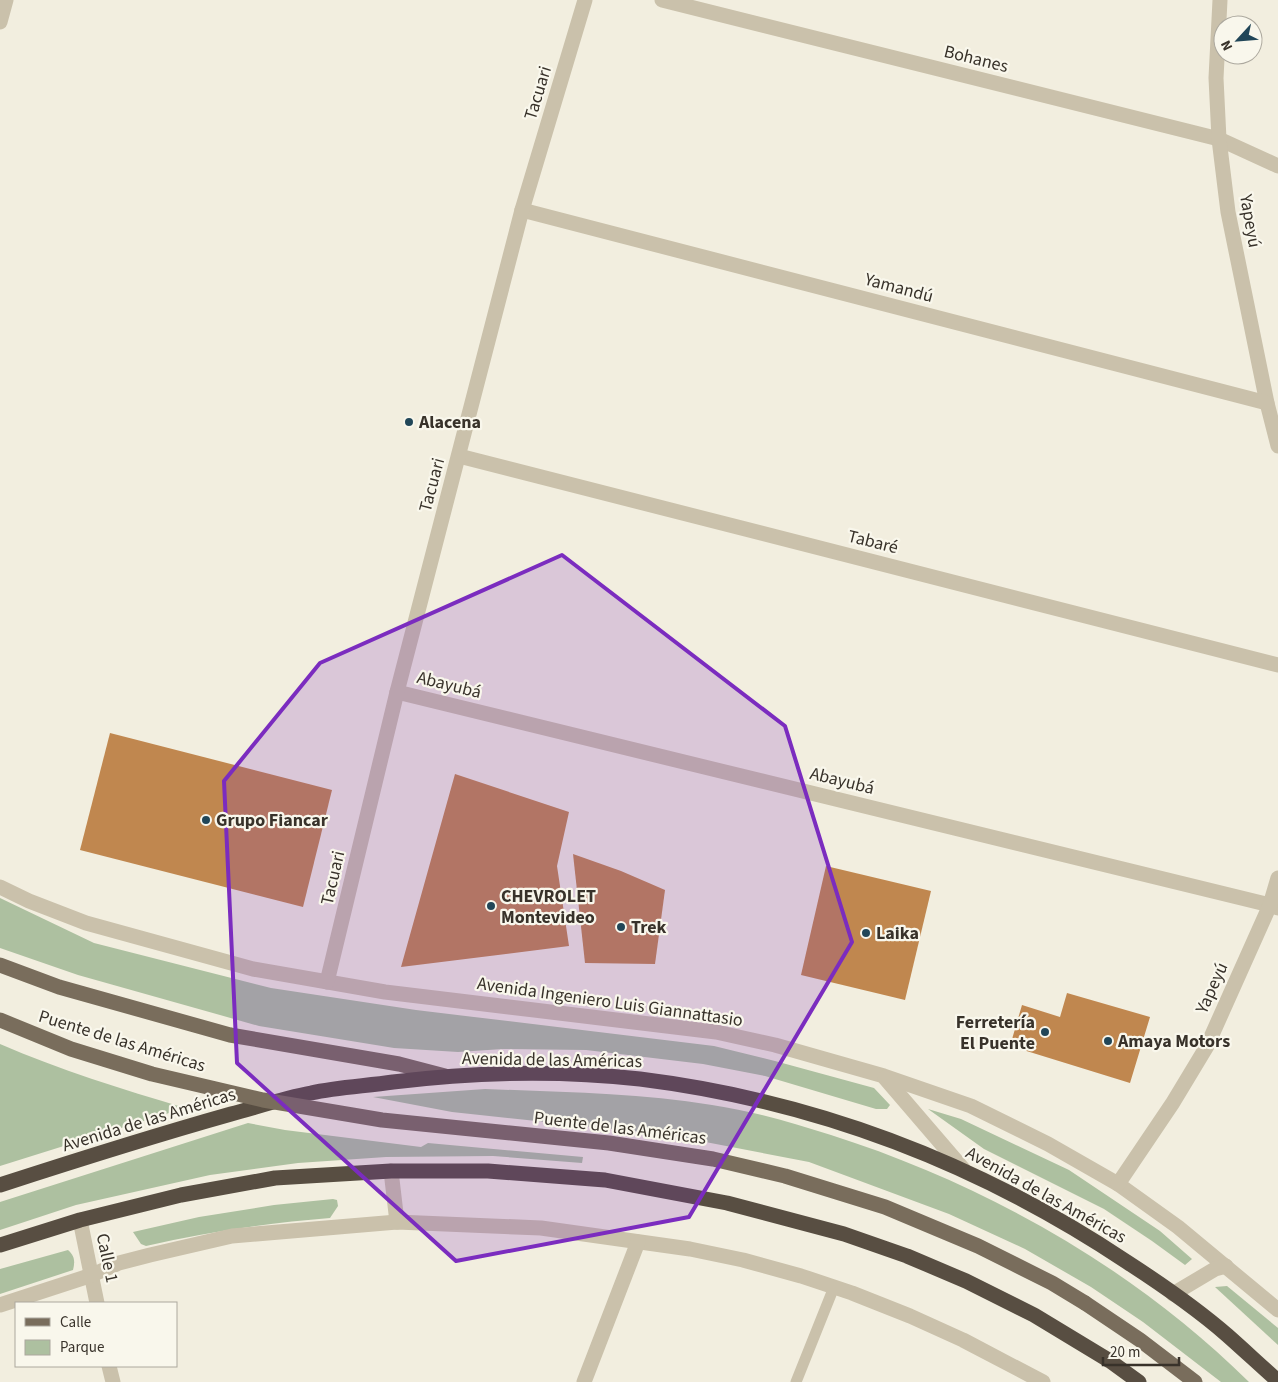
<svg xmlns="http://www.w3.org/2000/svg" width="1278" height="1382" viewBox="0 0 1278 1382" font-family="'Source Sans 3',sans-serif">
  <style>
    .green { fill: #adc0a0 }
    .building { fill: #c0874f }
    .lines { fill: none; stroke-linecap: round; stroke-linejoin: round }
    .lane { stroke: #cac1ab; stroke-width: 11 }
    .street { stroke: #cac1ab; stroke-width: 15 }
    .primary { stroke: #796d5c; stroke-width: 15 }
    .highway { stroke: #584e42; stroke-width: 15 }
    .primary-bridge { stroke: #796d5c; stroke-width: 15 }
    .marked { fill: #7b2cbf; fill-opacity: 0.2; stroke: #7b2cbf; stroke-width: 4; stroke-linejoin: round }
    .poi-dot { fill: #214658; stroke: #f9f7ec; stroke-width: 2 }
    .labels { text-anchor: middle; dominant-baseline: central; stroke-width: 4.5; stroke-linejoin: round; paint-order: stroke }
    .street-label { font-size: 18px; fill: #38322a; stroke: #f9f7ec }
    .poi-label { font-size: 18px; font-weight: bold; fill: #38322a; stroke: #f9f7ec; text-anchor: start }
  </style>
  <rect width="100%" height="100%" fill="#f2eedf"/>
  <!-- green -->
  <g class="green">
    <path d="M0 898 94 943 271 988 416 1010 714 1046 775 1061 874 1088 890 1105 887 1109H876L765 1076 703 1064 586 1050 503 1049 458 1052 394 1048 259 1026 78 975 0 948Z"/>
    <path d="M0 1044C60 1070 122 1089 185 1108L0 1166Z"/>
    <path d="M485 1089C561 1092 637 1093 712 1105 753 1111 792 1123 831 1135 985 1184 1134 1268 1249 1382H1221L1143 1322 1091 1287 1025 1249 949 1214 809 1162 669 1135 452 1112 373 1097Z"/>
    <path d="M928 1109 961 1119 1069 1170 1160 1231 1192 1259 1185 1265 1152 1241 1104 1209 984 1149Z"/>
    <path d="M248 1123 285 1130 421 1147 428 1143 583 1157 582 1163 493 1156 386 1157 298 1163 210 1175 76 1205 0 1230V1202Z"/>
    <path d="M333 1199 337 1200 338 1206 330 1218C268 1223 207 1232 146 1246L141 1244 133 1232 199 1217 274 1205Z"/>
    <path d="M68 1250C75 1256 75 1262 73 1270L0 1294V1269Z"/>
    <path d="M1227 1286 1278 1328V1345L1215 1287Z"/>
  </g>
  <!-- building -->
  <g class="building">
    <path d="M110 733 332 790 303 907 80 850Z"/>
    <path d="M455 774 569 812 557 866 569 946 401 967Z"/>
    <path d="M573 854 621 871 665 890 655 964 585 963Z"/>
    <path d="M826 866 931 891 905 1000 801 975Z"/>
    <path d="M1067 993 1150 1017 1130 1083 1010 1046 1022 1005 1060 1017Z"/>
  </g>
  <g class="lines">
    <!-- lane -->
    <path class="lane" d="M796 1382 834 1287"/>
    <!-- street -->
    <g class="street">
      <path d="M662 0 1219 139 1278 166"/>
      <path d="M1220 0 1216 78 1219 139 1228 212 1267 403 1278 446"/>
      <path d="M0 22 6 0"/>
      <path d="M522 210 1267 403"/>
      <path d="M459 456 1278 665"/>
      <path d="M397 692 1270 905 1278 908"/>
      <path d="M0 887 29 901 86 923 253 969 385 992 716 1032 775 1045 884 1076 971 1106 1048 1144 1118 1184 1178 1227 1278 1310"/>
      <path d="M327 982 397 692 522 210 585 0"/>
      <path d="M885 1078 964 1170"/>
      <path d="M391 1171 397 1222"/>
      <path d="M1118 1184 1172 1104 1207 1046 1270 905 1278 878"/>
      <path d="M80 1220 97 1303"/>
      <path d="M1173 1294 1215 1269 1226 1266"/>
      <path d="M0 1305 92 1275 119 1263 150 1255 232 1236 397 1222 541 1228 690 1249 743 1260 801 1276 852 1293 910 1316 963 1340 1043 1382"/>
      <path d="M109 1366 113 1382"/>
      <path d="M584 1382 638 1242"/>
    </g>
    <!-- primary -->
    <g class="primary">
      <path d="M0 965 59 987 230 1035 399 1064 445 1076"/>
      <path d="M1085 1303 1140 1340 1195 1382"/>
    </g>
    <!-- highway -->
    <g class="highway">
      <path d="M0 1185C77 1160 153 1136 231 1114 257 1107 284 1098 311 1093 337 1087 366 1086 393 1082 474 1072 559 1070 640 1079 816 1101 980 1164 1127 1262 1161 1284 1196 1308 1227 1335 1244 1350 1261 1366 1278 1381"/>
      <path d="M0 1245 80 1220 181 1195 275 1178 391 1171H488L605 1180 727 1203 844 1234 907 1256 966 1281 1034 1315 1110 1361 1139 1382"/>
    </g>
    <!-- primary-bridge -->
    <path class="primary-bridge" d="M0 1020 71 1049 152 1074 263 1100 382 1120 609 1143 713 1159 785 1176 885 1207 978 1246 1052 1283 1085 1303"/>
  </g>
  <!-- marked area -->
  <path class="marked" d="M562 555 785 726 852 942 689 1217 456 1261 237 1063 224 781 320 663Z"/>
  <!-- markers -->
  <g class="poi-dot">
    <circle cx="409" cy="422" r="5"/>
    <circle cx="206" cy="820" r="5"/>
    <circle cx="491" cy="906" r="5"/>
    <circle cx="621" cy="927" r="5"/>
    <circle cx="866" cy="933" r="5"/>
    <circle cx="1045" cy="1032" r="5"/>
    <circle cx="1108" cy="1041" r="5"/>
  </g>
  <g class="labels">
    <!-- street labels -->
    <g class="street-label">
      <text transform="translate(976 59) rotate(14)">Bohanes</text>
      <text transform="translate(538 93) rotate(-73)">Tacuari</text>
      <text transform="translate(1250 221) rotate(80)">Yapeyú</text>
      <text transform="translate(899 288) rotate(15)">Yamandú</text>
      <text transform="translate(432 485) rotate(-75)">Tacuari</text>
      <text transform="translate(873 542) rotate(14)">Tabaré</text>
      <text transform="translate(449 685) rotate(14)">Abayubá</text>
      <text transform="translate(842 781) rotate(14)">Abayubá</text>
      <text transform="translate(333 878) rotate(-77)">Tacuari</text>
      <text transform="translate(1212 988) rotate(-66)">Yapeyú</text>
      <text transform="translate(610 1002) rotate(8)">Avenida Ingeniero Luis Giannattasio</text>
      <text transform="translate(122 1041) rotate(17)">Puente de las Américas</text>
      <text transform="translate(552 1060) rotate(1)">Avenida de las Américas</text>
      <text transform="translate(149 1120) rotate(-17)">Avenida de las Américas</text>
      <text transform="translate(620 1128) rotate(7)">Puente de las Américas</text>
      <text transform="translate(1046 1195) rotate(29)">Avenida de las Américas</text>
      <text transform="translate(107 1258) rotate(78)">Calle 1</text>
    </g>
    <!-- poi labels -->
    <g class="poi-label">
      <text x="419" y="422">Alacena</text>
      <text x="216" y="820">Grupo Fiancar</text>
      <text x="501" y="896">CHEVROLET<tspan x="501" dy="21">Montevideo</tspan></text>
      <text x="631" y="927">Trek</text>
      <text x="876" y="933">Laika</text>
      <text x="1035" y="1022" text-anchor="end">Ferretería<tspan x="1035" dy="21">El Puente</tspan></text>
      <text x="1118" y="1041">Amaya Motors</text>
    </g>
  </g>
  <!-- legend -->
  <rect x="15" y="1302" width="162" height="65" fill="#f9f7ec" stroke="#aca89e"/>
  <rect x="25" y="1318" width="25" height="8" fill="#796d5c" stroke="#aca89e"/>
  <text x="60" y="1327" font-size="15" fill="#38322a">Calle</text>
  <rect x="25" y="1340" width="25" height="15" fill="#adc0a0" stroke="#aca89e"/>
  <text x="60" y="1352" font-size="15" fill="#38322a">Parque</text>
  <!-- north arrow -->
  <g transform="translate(1238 40) rotate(244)"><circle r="24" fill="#f9f7ec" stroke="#aca89e"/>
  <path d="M0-4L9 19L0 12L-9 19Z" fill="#214658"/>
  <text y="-8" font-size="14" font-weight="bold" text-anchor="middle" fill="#38322a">N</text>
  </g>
  <!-- scale -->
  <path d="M1103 1357v8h76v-8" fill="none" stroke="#38322a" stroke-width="2.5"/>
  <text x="1110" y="1357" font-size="15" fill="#38322a" stroke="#f9f7ec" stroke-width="4" paint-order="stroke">20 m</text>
</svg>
